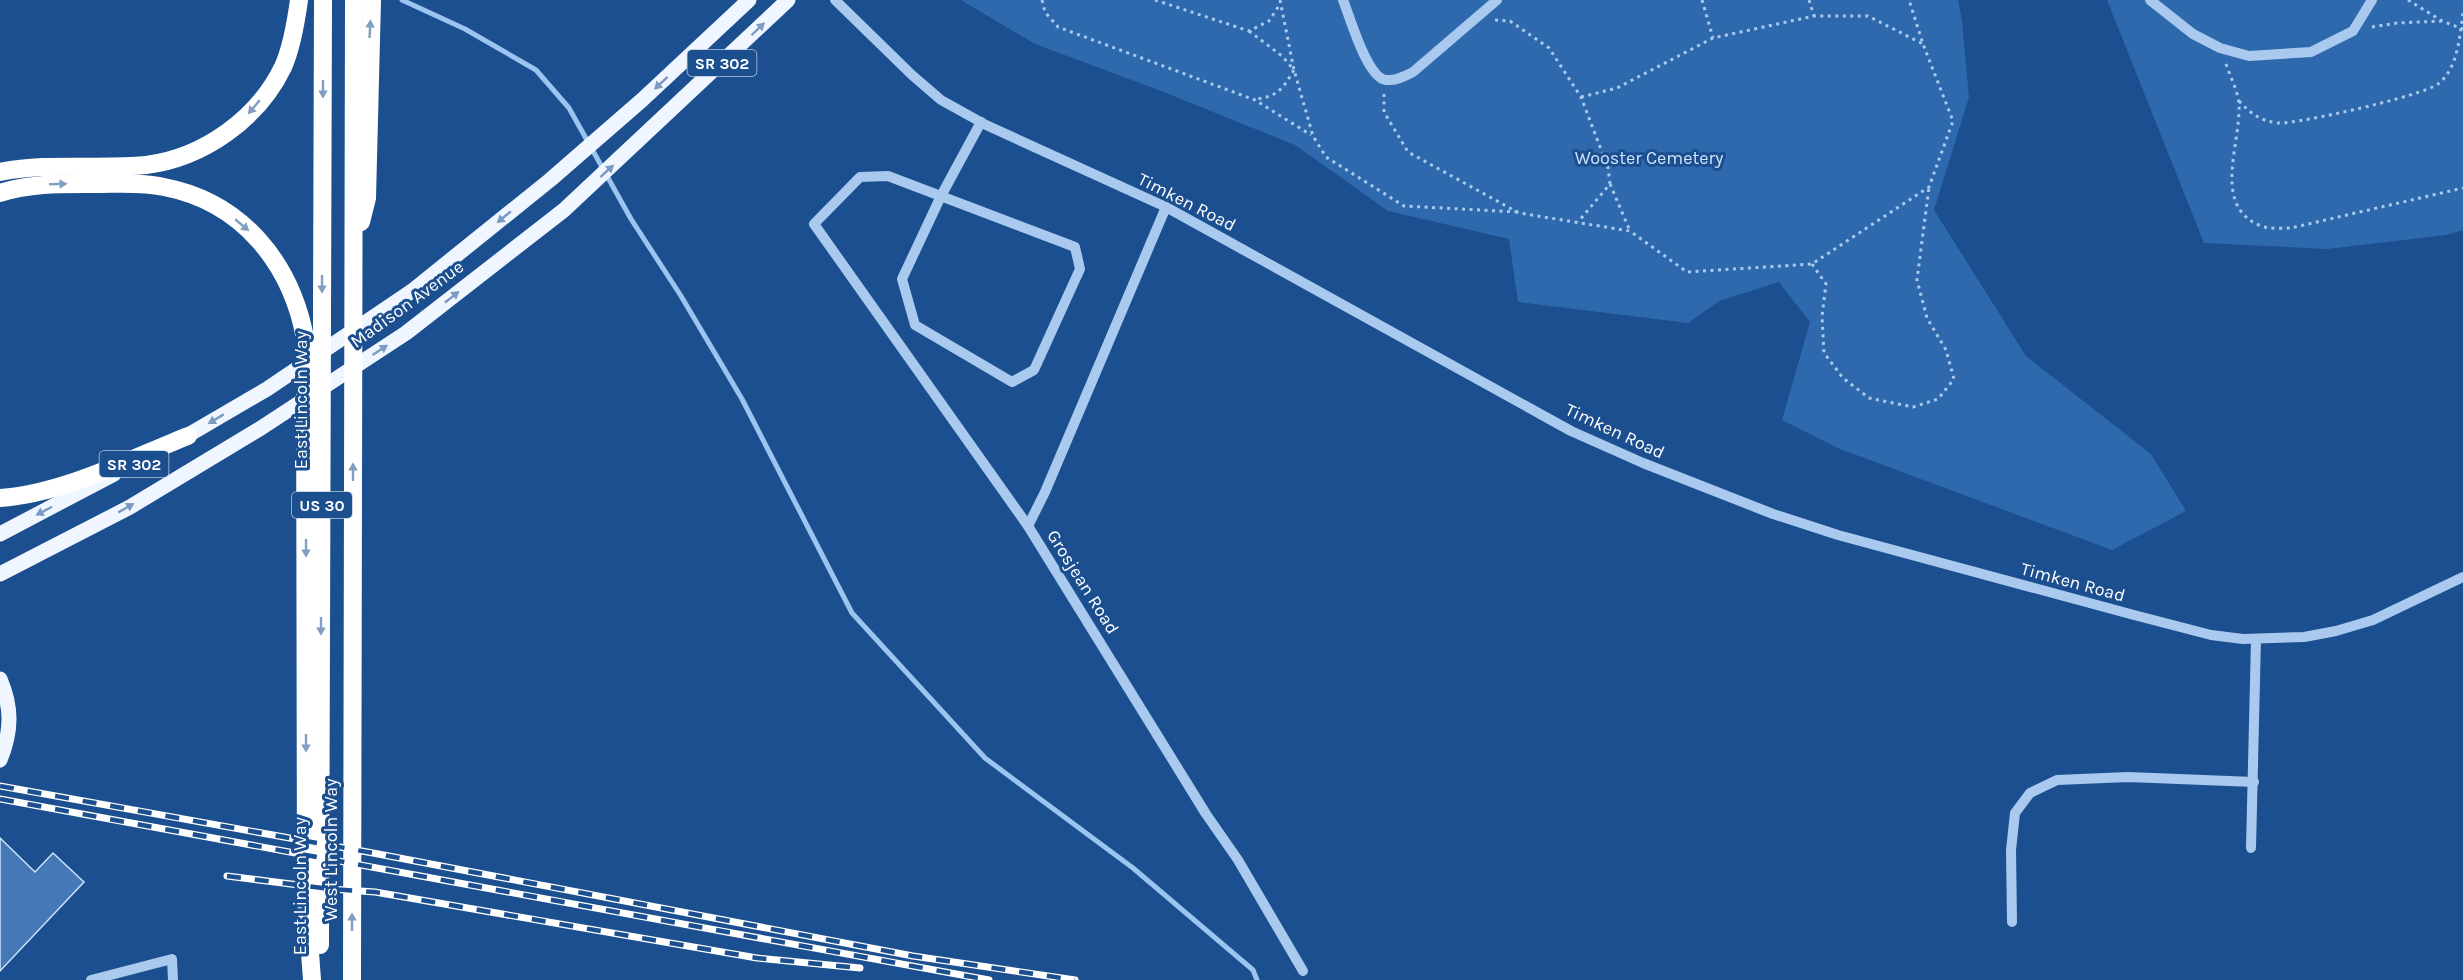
<svg xmlns="http://www.w3.org/2000/svg" width="2463" height="980" viewBox="0 0 2463 980" font-family="Karla,sans-serif">
  <style>
    .green { fill: #2e69ad }
    .lines { fill: none; stroke-linecap: round; stroke-linejoin: round }
    .stream { stroke: #9cc4f0; stroke-width: 5 }
    .building { fill: #4478b7; stroke: #cfe3fa; stroke-width: 1.5 }
    .path { stroke: #a9c9ee; stroke-width: 3; stroke-dasharray: 3 4.5; stroke-linecap: butt }
    .minor { stroke: #a9c9ee; stroke-width: 10 }
    .major { stroke: #f0f6ff; stroke-width: 15 }
    .highway { stroke: #fff; stroke-width: 18 }
    .rail-casing { stroke: #fff; stroke-width: 7 }
    .rail { stroke: #1b4f8f; stroke-width: 4.5; stroke-dasharray: 14; stroke-linecap: butt }
    .oneway { fill: #829ec1 }
    .oneway2 { fill: #7b9ac1 }
    .labels { text-anchor: middle; dominant-baseline: central; stroke-width: 6; stroke-linejoin: round; paint-order: stroke }
    .shield { fill: #1b4f8f; stroke: #bbcadd; stroke-width: 1.5 }
    .shield-label { font-size: 16px; font-weight: bold; fill: #fff }
    .park-label { font-size: 18px; fill: #cfe3fa; stroke: #1b4f8f }
    .street-label { font-size: 18px; fill: #fff; stroke: #1b4f8f }
  </style>
  <rect width="100%" height="100%" fill="#1b4f8f"/>
  <!-- green -->
  <g class="green">
    <path d="M961 0H1958L1962 21 1969 97 1934 210 2026 356 2151 454 2186 511 2112 550 1840 449 1782 420 1810 322 1779 282 1719 301 1688 323 1518 302 1509 239 1388 211 1295 145 1161 91 1035 44Z"/>
    <path d="M2107 0H2463V230L2446 235 2327 249 2204 243Z"/>
  </g>
  <g class="lines">
    <!-- stream -->
    <path class="stream" d="M402 0 465 29 536 70 569 108 631 219 681 296 742 399 852 613 985 758 1133 868 1253 970 1257 980"/>
  </g>
  <!-- building -->
  <path class="building" d="M0 838 35 872 53 853 84 882 0 971Z"/>
  <g class="lines">
    <!-- path -->
    <g class="path">
      <path d="M1042 0 1045 12 1058 27 1255 100 1311 135"/>
      <path d="M1155 0 1249 31 1269 21 1280 4"/>
      <path d="M1280 0 1294 70 1313 136 1326 157 1404 206 1518 212"/>
      <path d="M1702 0 1713 38"/>
      <path d="M1809 0 1814 16"/>
      <path d="M2408 0 2442 21 2463 29"/>
      <path d="M1495 20 1510 21 1549 48 1581 97 1608 168 1610 184 1578 222"/>
      <path d="M2372 27 2397 23 2442 21"/>
      <path d="M1249 31 1282 56 1294 70C1283 88 1279 96 1257 99"/>
      <path d="M2226 64C2230 76 2238 91 2239 104 2241 145 2210 209 2264 227 2272 229 2283 228 2291 228L2463 188"/>
      <path d="M1384 94V112L1408 152 1519 213 1630 231 1687 272 1812 264 1929 187 1953 121 1923 44 1909 0"/>
      <path d="M1581 97 1617 88 1713 38 1814 16H1868L1923 44"/>
      <path d="M2239 101C2250 113 2260 121 2278 123 2298 124 2422 96 2438 84 2458 69 2460 35 2463 12"/>
      <path d="M1610 184 1630 231"/>
      <path d="M1812 264 1826 284 1822 316 1824 353 1843 378 1869 398 1913 407 1938 399 1954 379 1946 350 1927 318 1917 280 1929 187"/>
    </g>
    <!-- minor -->
    <g class="minor">
      <path d="M835 0 912 75 941 100 986 125 1166 207 1571 431 1643 463 1773 514 1838 535 2134 615 2211 635 2243 639 2304 637 2336 631 2373 620 2463 577"/>
      <path d="M1343 0C1350 17 1367 78 1386 80 1396 81 1405 76 1413 72L1497 0"/>
      <path d="M2150 0 2193 34 2220 48 2249 56 2311 52 2353 31 2372 0"/>
      <path d="M981 122 941 196 902 279 915 325 1012 382 1034 370 1080 269 1075 247 888 176 860 177 814 224 1028 526 1206 814 1238 860 1303 971"/>
      <path d="M1028 526 1045 492 1166 207"/>
      <path d="M2251 848 2256 639"/>
      <path d="M2012 922 2011 850 2015 813 2030 793 2057 780 2128 777 2254 782"/>
      <path d="M91 980 172 959 173 980"/>
    </g>
    <!-- major -->
    <g class="major">
      <path d="M178 441 267 389 412 291 550 180 642 100 749 0"/>
      <path d="M0 534 114 474"/>
      <path d="M0 574 130 507 261 428 406 333 564 210 788 0"/>
      <path d="M0 679C12 707 12 731 0 760"/>
    </g>
    <!-- highway -->
    <g class="highway">
      <path d="M0 172C49 162 97 170 146 165 203 158 258 119 283 67 292 47 296 22 299 0"/>
      <path d="M0 193C31 183 63 184 96 184 118 184 142 182 164 187 242 202 291 263 305 338L306 898 312 980"/>
      <path d="M361 222 367 198 372 0"/>
      <path d="M0 498C62 494 130 459 188 436"/>
      <path d="M320 945 323 0"/>
      <path d="M352 980 354 0"/>
    </g>
    <!-- rail casing -->
    <g class="rail-casing">
      <g id="rail">
        <path d="M0 786 373 853 913 956 1075 980"/>
        <path d="M0 799 989 980"/>
        <path d="M227 876 331 889 375 892 757 958 860 968"/>
      </g>
    </g>
    <!-- rail -->
    <use href="#rail" class="rail"/>
  </g>
  <!-- one-way arrows -->
  <defs><path id="oneway-solid" d="M-6-.8H1V-3.2L6.5 0L1 3.2V.8H-6Z" transform="scale(1.5)"/></defs>
  <g class="oneway">
    <use href="#oneway-solid" transform="translate(370 29) rotate(-87)"/>
    <use href="#oneway-solid" transform="translate(323 89) rotate(90)"/>
    <use href="#oneway-solid" transform="translate(254 107) rotate(130)"/>
    <use href="#oneway-solid" transform="translate(58 184) rotate(-2)"/>
    <use href="#oneway-solid" transform="translate(242 225) rotate(40)"/>
    <use href="#oneway-solid" transform="translate(322 284) rotate(90)"/>
    <use href="#oneway-solid" transform="translate(353 472) rotate(-90)"/>
    <use href="#oneway-solid" transform="translate(306 548) rotate(90)"/>
    <use href="#oneway-solid" transform="translate(321 626) rotate(90)"/>
    <use href="#oneway-solid" transform="translate(306 743) rotate(90)"/>
    <use href="#oneway-solid" transform="translate(352 922) rotate(-90)"/>
  </g>
  <g class="oneway2">
    <use href="#oneway-solid" transform="translate(758 29) rotate(-44)"/>
    <use href="#oneway-solid" transform="translate(661 83) rotate(137)"/>
    <use href="#oneway-solid" transform="translate(607 171) rotate(-42)"/>
    <use href="#oneway-solid" transform="translate(504 217) rotate(141)"/>
    <use href="#oneway-solid" transform="translate(452 297) rotate(-38)"/>
    <use href="#oneway-solid" transform="translate(380 350) rotate(-33)"/>
    <use href="#oneway-solid" transform="translate(216 419) rotate(149)"/>
    <use href="#oneway-solid" transform="translate(126 508) rotate(-29)"/>
    <use href="#oneway-solid" transform="translate(44 511) rotate(152)"/>
  </g>
  <g class="labels">
    <!-- shield labels -->
    <g class="shield">
      <rect x="687.5" y="50" width="69" height="26" rx="4.5"/>
      <rect x="99.5" y="451" width="69" height="26" rx="4.5"/>
      <rect x="292" y="492" width="60" height="26" rx="4.5"/>
    </g>
    <g class="shield-label">
      <text x="722" y="63">SR 302</text>
      <text x="134" y="464">SR 302</text>
      <text x="322" y="505">US 30</text>
    </g>
    <!-- park labels -->
    <g class="park-label">
      <text x="1649" y="158">Wooster Cemetery</text>
    </g>
    <!-- street labels -->
    <g class="street-label">
      <text transform="translate(1187 202) rotate(27)">Timken Road</text>
      <text transform="translate(407 304) rotate(-36)">Madison Avenue</text>
      <text transform="translate(301 400) rotate(-90)">East Lincoln Way</text>
      <text transform="translate(1615 431) rotate(25)">Timken Road</text>
      <text transform="translate(1083 582) rotate(58)">Grosjean Road</text>
      <text transform="translate(2073 582) rotate(15)">Timken Road</text>
      <text transform="translate(331 850) rotate(-90)">West Lincoln Way</text>
      <text transform="translate(300 886) rotate(-90)">East Lincoln Way</text>
    </g>
  </g>
</svg>
